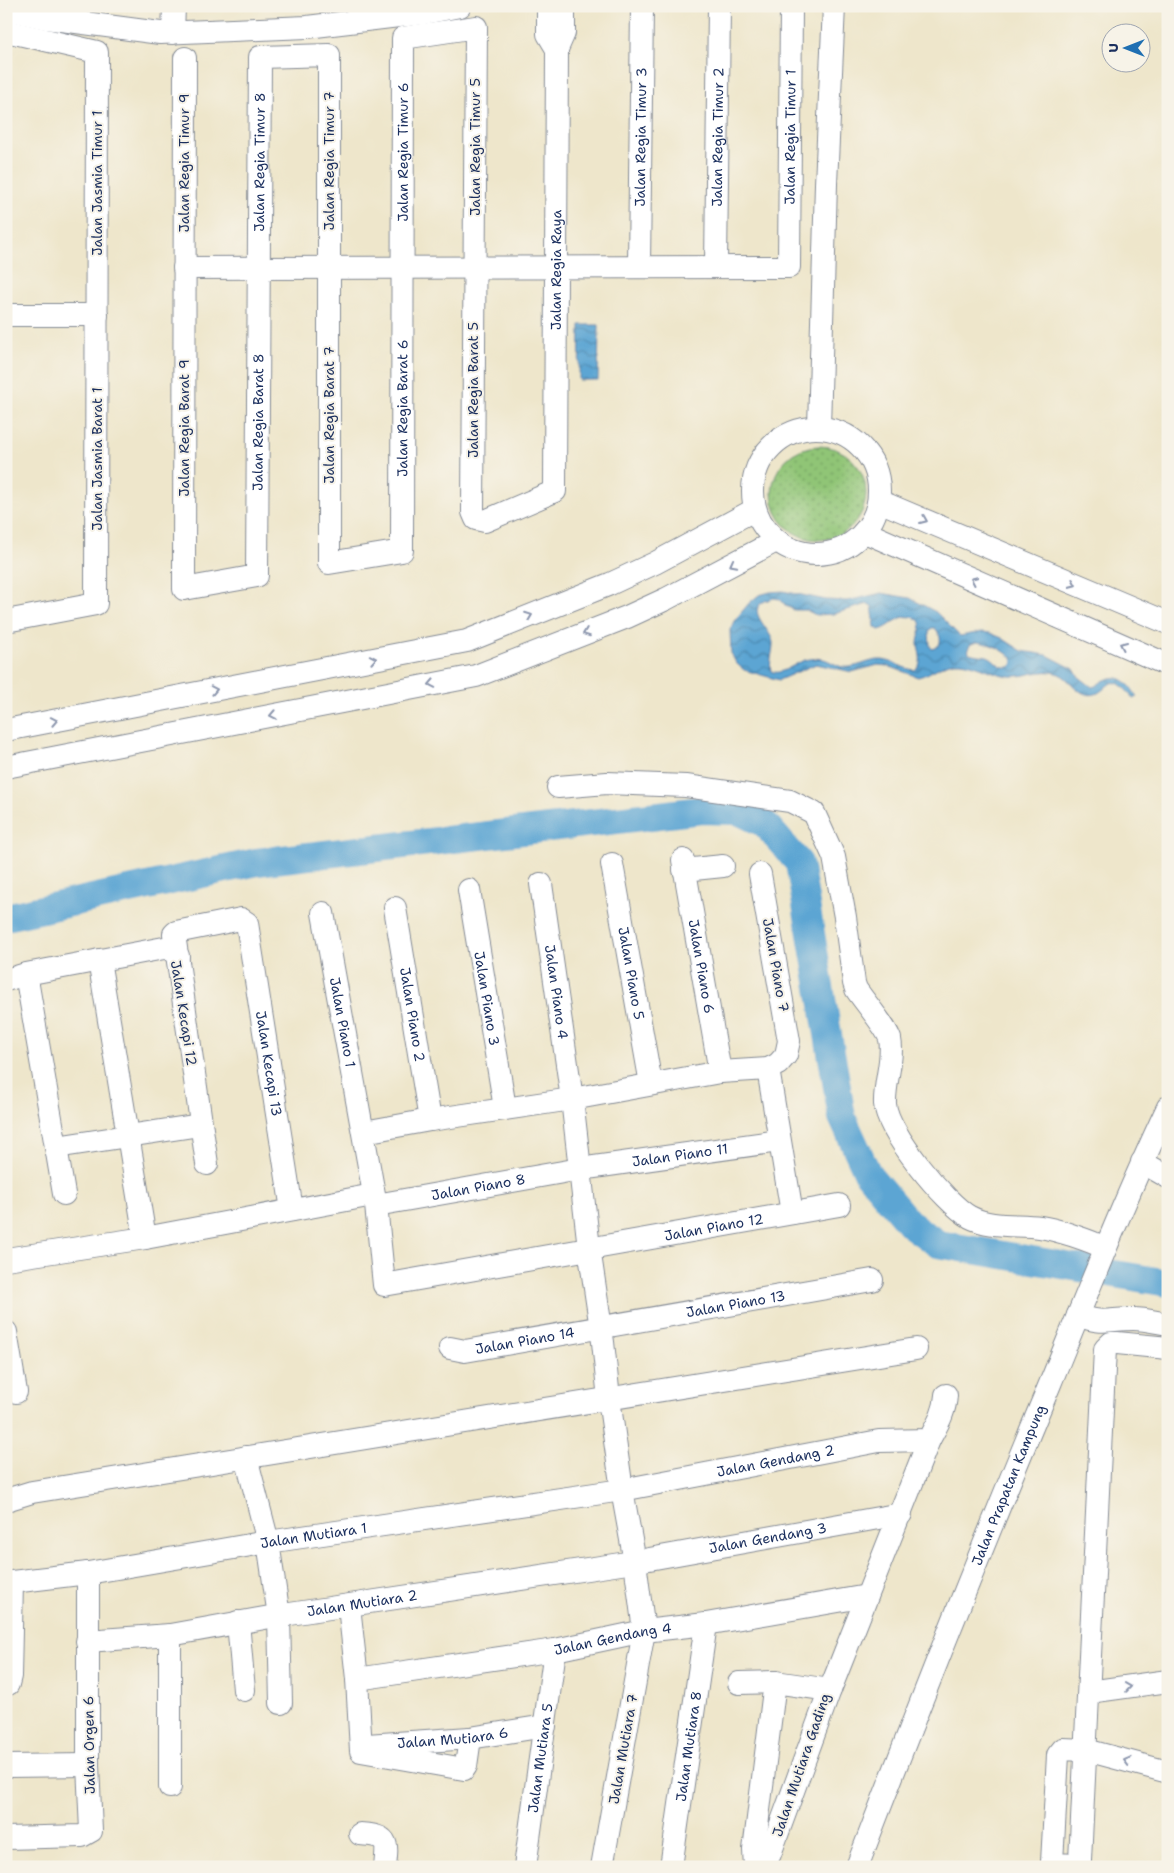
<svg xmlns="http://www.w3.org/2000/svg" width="1174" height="1873" viewBox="0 0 1174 1873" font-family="'Shantell Sans',sans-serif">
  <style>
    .garden { fill: url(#garden-dots); stroke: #567a6a }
    .water { fill: url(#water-waves); stroke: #3c6a98; fill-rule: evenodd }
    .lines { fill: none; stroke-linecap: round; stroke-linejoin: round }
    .river { stroke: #5ca5d3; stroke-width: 28 }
    .minor-casing { stroke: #848a94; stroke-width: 24 }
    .minor { stroke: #fff; stroke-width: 22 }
    .oneway { stroke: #8d97ae }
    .labels { text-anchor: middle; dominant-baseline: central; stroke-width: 4; stroke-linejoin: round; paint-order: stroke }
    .street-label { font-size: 14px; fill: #1b2f5e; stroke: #f7f3e8 }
  </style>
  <defs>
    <pattern id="garden-dots" width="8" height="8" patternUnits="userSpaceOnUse" patternTransform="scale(1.25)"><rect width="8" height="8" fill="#90c576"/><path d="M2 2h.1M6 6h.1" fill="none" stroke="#75a064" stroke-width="1.8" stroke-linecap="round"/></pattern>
    <pattern id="water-waves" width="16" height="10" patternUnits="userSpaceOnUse" patternTransform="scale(1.25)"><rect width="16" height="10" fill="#5ca5d3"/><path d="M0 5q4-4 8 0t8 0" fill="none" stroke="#4b87ae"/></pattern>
  </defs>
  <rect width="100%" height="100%" fill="#f7f3e8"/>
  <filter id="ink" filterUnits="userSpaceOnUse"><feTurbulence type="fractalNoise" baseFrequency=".02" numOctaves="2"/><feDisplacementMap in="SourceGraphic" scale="10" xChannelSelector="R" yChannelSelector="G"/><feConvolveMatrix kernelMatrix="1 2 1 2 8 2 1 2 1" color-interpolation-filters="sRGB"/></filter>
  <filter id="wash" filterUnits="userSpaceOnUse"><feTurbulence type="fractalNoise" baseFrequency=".0096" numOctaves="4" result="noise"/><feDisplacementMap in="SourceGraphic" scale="20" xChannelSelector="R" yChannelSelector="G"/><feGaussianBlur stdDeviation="1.12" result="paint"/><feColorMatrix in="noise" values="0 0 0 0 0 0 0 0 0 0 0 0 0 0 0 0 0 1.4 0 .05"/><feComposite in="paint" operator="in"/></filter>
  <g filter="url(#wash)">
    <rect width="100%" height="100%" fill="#eee6cb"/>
    <!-- garden -->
    <circle class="garden" cx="819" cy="493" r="47"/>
    <!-- water -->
    <g class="water">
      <path d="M580 325H599L598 380H579Z"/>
      <path d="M783 591 826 600 847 601 881 593 910 598 936 612 960 636 982 632 990 633 1002 638 1022 651 1047 655 1074 669 1078 676 1092 687C1097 686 1099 683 1103 681 1120 672 1129 683 1137 697L1133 699C1107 662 1109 700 1086 694 1075 691 1069 678 1059 674 1043 667 1025 678 1009 676 991 674 972 660 954 662 941 664 931 674 918 677L888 666 878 665 852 672 816 664 779 680 744 670 736 663 731 653 730 630 734 621 750 602 759 595 770 592ZM774 598 780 599 786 606 794 610H806L816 615 833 614 868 604 872 606 875 627 879 630C891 628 898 614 912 617 927 620 918 635 918 644 919 654 924 663 915 670 903 669 894 661 882 660 869 659 856 669 843 667 830 664 828 656 810 659 797 660 782 677 771 671 769 661 773 653 773 643 771 627 738 607 774 598ZM931 628H935C941 635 944 646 932 649L930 646 929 632ZM977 642C992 644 1001 648 1012 658L1013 663 1010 667C998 669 996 659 987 656 981 655 975 655 969 653L968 648 971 644Z"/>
    </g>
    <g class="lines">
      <!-- river -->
      <path class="river" d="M6 917 257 862 702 810 738 811 765 824 799 863 842 1117 868 1174 910 1224 938 1244 1168 1283"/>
    </g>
  </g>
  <g filter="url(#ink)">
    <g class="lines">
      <!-- minor casing -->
      <g class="minor-casing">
        <g id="minor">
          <path d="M548 6V34L557 49"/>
          <path d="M6 9 46 18 160 33 307 27 424 13 460 6"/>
          <path d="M6 31 97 52 96 604 6 621"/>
          <path d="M173 33 174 6"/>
          <path id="s1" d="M185 58 184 589 257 576 260 57 329 55V563L402 551 403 38 476 27 473 512 476 519 485 521 555 491 557 49 564 33V6"/>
          <path id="s2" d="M639 267 642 6"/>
          <path id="s3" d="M716 267 719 6"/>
          <path id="s4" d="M184 268 789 267 791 6"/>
          <path d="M6 315H97"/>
          <path d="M819 427 826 184 834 6"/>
          <circle cx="816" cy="491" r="63"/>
          <path d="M879 501 1168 623"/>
          <path d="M865 532 1168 665"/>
          <path d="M6 730 467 641 610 584 655 563 754 510"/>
          <path d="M6 767 476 676 627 617 666 599 776 541"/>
          <path d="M558 787 607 783 686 786 790 801 814 813 834 857 845 917 854 983 856 989C863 1000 887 1028 890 1039 894 1059 884 1083 885 1104 887 1132 945 1203 970 1217 991 1228 1017 1224 1040 1227 1056 1229 1091 1241 1105 1248"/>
          <path id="s5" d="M683 860 720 1072"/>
          <path id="s6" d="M612 864 651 1084"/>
          <path d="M684 870 723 866"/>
          <path id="s7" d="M541 884 572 1099 589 1248 603 1342 609 1399 622 1490 635 1562 644 1631 602 1867"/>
          <path id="s8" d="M469 890 505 1108"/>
          <path id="s9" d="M395 908 430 1120"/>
          <path id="s10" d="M323 913 376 1205 384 1285 839 1205"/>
          <path d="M99 960 145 1238"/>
          <path d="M26 974 164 948 170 949 178 956"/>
          <path d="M6 980 26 974 56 1147 200 1125"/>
          <path d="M768 1069 792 1213"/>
          <path d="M364 1132 430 1120 572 1099 720 1072 768 1069 778 1064 786 1055 789 1041 760 874"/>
          <path d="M56 1147 64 1194"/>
          <path d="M1142 1162 1168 1177"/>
          <path id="s11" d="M207 1164 174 934 176 932 241 919 247 923 292 1210"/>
          <path id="s12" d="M376 1205 580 1169 779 1141"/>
          <path d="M6 1259 145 1238 373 1195"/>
          <path d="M1078 1315C1103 1325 1108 1319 1133 1319 1145 1319 1156 1322 1168 1324"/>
          <path d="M6 1332 16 1392"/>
          <path id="s13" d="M450 1348 465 1351 872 1280"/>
          <path d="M1168 1348 1117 1343H1111L1105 1349 1080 1860 1076 1865 1055 1864 1052 1862 1058 1755 1063 1749 1086 1750 1168 1772"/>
          <path d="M246 1457 268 1542 279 1616 281 1703"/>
          <path d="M6 1500 32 1492 916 1349"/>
          <path id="s14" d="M6 1585 12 1582 88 1573 268 1542 622 1490 879 1441 929 1440"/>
          <path d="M349 1606 357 1679 361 1751 464 1769 466 1766 470 1738"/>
          <path d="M238 1622 244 1690"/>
          <path d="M170 1635V1787"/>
          <path id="s15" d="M87 1641 170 1635 270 1617 627 1563 901 1514"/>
          <path id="s16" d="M357 1679 555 1650 644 1631 706 1624 867 1596"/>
          <path d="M739 1683 775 1682 830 1690 770 1854 763 1867"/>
          <path d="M6 1685 8 1684 10 1676 12 1582"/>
          <path d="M830 1690 929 1440C937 1425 945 1413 946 1395"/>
          <path d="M1089 1692 1168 1681"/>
          <path id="s17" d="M367 1745 470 1738 545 1726"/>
          <path d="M6 1766 88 1765"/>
          <path d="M360 1834C388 1836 388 1840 385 1867"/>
          <path d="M6 1838 82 1836 91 1831 88 1765V1573"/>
          <path id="s18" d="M525 1867 555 1650"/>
          <path id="s19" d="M671 1867 706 1624"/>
          <path d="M755 1867 754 1850 775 1682"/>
          <path id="s20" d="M857 1867C919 1705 983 1544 1050 1384 1088 1291 1125 1198 1168 1107"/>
        </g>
      </g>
      <!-- minor -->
      <use href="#minor" class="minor"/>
    </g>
    <!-- one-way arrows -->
    <defs><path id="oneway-chevron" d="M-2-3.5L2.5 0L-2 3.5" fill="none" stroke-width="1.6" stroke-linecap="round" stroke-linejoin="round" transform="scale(1.25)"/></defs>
    <g class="oneway">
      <use href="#oneway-chevron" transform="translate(924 520) rotate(23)"/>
      <use href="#oneway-chevron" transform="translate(733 564) rotate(152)"/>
      <use href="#oneway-chevron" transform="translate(974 580) rotate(-156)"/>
      <use href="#oneway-chevron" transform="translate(1073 584) rotate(23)"/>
      <use href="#oneway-chevron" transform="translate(529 616) rotate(-21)"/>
      <use href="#oneway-chevron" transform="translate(586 633) rotate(159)"/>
      <use href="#oneway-chevron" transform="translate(1123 645) rotate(-156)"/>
      <use href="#oneway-chevron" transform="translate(373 659) rotate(-11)"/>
      <use href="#oneway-chevron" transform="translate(432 684) rotate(169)"/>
      <use href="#oneway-chevron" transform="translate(214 690) rotate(-11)"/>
      <use href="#oneway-chevron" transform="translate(273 715) rotate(169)"/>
      <use href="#oneway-chevron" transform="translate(54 721) rotate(-11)"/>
      <use href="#oneway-chevron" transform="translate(1128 1687) rotate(-8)"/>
      <use href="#oneway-chevron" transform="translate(1127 1761) rotate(-165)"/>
    </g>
  </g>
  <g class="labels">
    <!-- street labels -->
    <g class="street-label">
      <text stroke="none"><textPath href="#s2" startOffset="130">Jalan Regia Timur 3</textPath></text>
      <text stroke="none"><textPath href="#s3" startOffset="130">Jalan Regia Timur 2</textPath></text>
      <text stroke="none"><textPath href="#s4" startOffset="735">Jalan Regia Timur 1</textPath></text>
      <text transform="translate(475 147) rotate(-90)">Jalan Regia Timur 5</text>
      <text stroke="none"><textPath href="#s1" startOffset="2174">Jalan Regia Timur 6</textPath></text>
      <text transform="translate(329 161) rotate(-90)">Jalan Regia Timur 7</text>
      <text stroke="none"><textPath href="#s1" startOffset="1019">Jalan Regia Timur 8</textPath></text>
      <text transform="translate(184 163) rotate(-90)">Jalan Regia Timur 9</text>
      <text transform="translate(97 183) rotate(-90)">Jalan Jasmia Timur 1</text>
      <text stroke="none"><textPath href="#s1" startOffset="3161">Jalan Regia Raya</textPath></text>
      <text transform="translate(473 390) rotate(-90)">Jalan Regia Barat 5</text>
      <text stroke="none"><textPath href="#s1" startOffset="1918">Jalan Regia Barat 6</textPath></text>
      <text transform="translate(329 415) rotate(-90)">Jalan Regia Barat 7</text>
      <text stroke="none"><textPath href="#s1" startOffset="759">Jalan Regia Barat 8</textPath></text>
      <text transform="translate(184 428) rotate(-90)">Jalan Regia Barat 9</text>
      <text transform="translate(97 459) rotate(-90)">Jalan Jasmia Barat 1</text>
      <text transform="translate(776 965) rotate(80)">Jalan Piano 7</text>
      <text stroke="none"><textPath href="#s5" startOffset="108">Jalan Piano 6</textPath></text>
      <text stroke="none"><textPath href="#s6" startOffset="111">Jalan Piano 5</textPath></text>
      <text stroke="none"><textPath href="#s7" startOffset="109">Jalan Piano 4</textPath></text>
      <text stroke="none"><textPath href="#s8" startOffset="110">Jalan Piano 3</textPath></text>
      <text transform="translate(184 1013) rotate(81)">Jalan Kecapi 12</text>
      <text stroke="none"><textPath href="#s9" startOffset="108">Jalan Piano 2</textPath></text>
      <text stroke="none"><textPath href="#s10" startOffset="111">Jalan Piano 1</textPath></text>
      <text stroke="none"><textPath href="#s11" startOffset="451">Jalan Kecapi 13</textPath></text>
      <text stroke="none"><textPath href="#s12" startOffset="308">Jalan Piano 11</textPath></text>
      <text stroke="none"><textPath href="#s12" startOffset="104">Jalan Piano 8</textPath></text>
      <text stroke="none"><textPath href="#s10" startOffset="712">Jalan Piano 12</textPath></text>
      <text stroke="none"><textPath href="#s13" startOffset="290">Jalan Piano 13</textPath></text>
      <text stroke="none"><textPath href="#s13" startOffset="76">Jalan Piano 14</textPath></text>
      <text stroke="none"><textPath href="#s14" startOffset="780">Jalan Gendang 2</textPath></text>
      <text stroke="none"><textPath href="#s20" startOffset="411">Jalan Prapatan Kampung</textPath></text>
      <text stroke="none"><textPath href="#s14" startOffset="312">Jalan Mutiara 1</textPath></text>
      <text stroke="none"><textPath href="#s15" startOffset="689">Jalan Gendang 3</textPath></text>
      <text stroke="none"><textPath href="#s15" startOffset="278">Jalan Mutiara 2</textPath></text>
      <text stroke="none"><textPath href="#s16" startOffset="259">Jalan Gendang 4</textPath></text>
      <text stroke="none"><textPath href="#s17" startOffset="86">Jalan Mutiara 6</textPath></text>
      <text transform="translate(89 1745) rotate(-91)">Jalan Orgen 6</text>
      <text stroke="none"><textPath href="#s19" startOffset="122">Jalan Mutiara 8</textPath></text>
      <text transform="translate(623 1749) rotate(-80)">Jalan Mutiara 7</text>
      <text stroke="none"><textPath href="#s18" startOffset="110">Jalan Mutiara 5</textPath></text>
      <text transform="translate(801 1765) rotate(-71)">Jalan Mutiara Gading</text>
    </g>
  </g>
  <!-- margin -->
  <rect width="1174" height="1873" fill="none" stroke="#f7f3e8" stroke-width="25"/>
  <!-- north arrow -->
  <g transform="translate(1126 48) rotate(270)"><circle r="24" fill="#f7f3e8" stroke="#9fa5b1"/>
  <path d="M0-4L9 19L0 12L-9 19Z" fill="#1f6fb2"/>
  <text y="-8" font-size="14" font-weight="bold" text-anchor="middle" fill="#1b2f5e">U</text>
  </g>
</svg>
